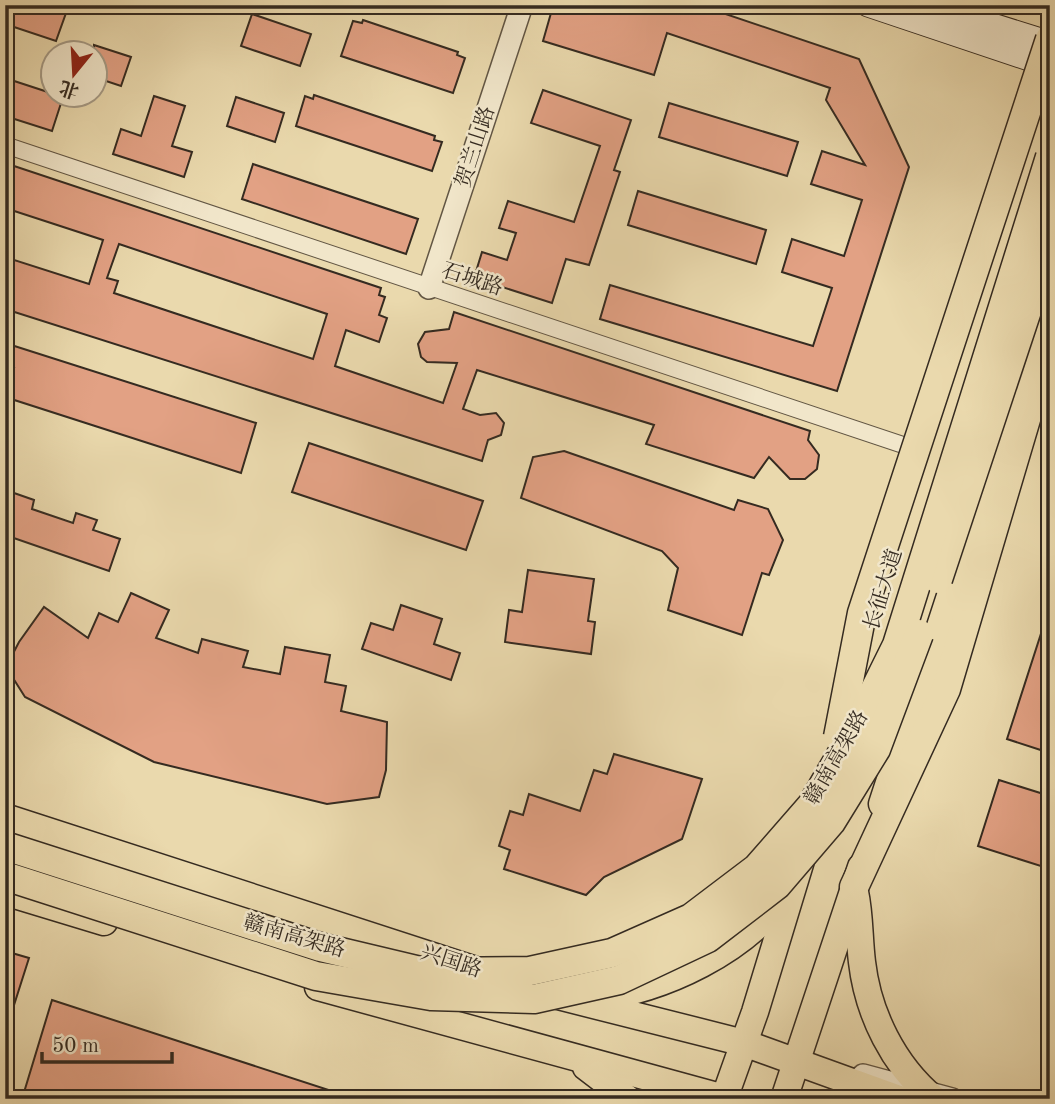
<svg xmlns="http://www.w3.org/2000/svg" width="1055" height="1104" viewBox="0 0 1055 1104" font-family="'Old Standard TT','Noto Serif SC',serif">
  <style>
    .building { fill: #e2a184; stroke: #352b21; stroke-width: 2; fill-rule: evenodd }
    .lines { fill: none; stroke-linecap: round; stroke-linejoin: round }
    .minor-casing { stroke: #625644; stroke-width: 18 }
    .tertiary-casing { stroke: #625644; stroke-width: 24 }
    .secondary-casing { stroke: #352b21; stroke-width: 25 }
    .primary-casing { stroke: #352b21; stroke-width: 29 }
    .trunk-casing { stroke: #352b21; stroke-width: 31 }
    .minor { stroke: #f1e6ca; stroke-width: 16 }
    .tertiary { stroke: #f1e6ca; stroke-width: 21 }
    .secondary { stroke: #f1e6ca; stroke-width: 23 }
    .primary { stroke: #ead9ad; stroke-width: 26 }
    .trunk { stroke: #ead9ad; stroke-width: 28 }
    .trunk-bridge-casing { stroke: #352b21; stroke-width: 31; stroke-linecap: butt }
    .trunk-bridge { stroke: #ead9ad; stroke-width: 28 }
    .labels { text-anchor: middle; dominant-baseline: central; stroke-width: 5; stroke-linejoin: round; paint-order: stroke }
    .street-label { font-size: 21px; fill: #352b21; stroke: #f1e6ca }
  </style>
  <rect width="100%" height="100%" fill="#ead9ad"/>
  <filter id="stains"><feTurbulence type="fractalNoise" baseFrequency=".00286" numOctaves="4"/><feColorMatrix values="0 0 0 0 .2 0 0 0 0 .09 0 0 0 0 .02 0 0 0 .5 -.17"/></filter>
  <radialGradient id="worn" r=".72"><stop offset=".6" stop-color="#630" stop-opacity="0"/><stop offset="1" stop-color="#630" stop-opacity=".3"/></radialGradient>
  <!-- building -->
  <g class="building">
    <path d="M5 5H60L58 10 66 13 56 41 5 24Z"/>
    <path d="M578 5H699L859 59 909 167 837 391 600 319 610 285 813 346 832 288 782 272 792 239 844 256 862 200 811 184 822 151 865 165 826 100 830 88 667 33 654 75 543 41 553 6 577 13Z"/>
    <path d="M252 14 311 34 300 66 241 46Z"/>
    <path d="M363 20 458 52 457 55 465 58 453 93 341 56 353 21 362 23Z"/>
    <path d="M94 45 131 57 121 86 94 77Z"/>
    <path d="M5 78 63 97 52 131 5 116Z"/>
    <path d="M543 90 631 120 614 170 620 172 589 265 566 259 552 303 474 278 482 252 507 260 516 233 499 228 508 201 574 222 600 146 531 123Z"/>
    <path d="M314 95 435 136 434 140 442 142 432 171 296 126 305 96 313 99Z"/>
    <path d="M154 96 185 106 172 146 192 152 184 177 113 154 121 129 141 136Z"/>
    <path d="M236 97 284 113 275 142 227 126Z"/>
    <path d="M669 103 798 142 787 176 659 137Z"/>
    <path d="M5 163 381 288 379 295 385 297 379 315 387 318 379 342 346 330 335 366 443 403 457 363 427 362 421 357 418 344 425 332 449 329 454 312 810 431 808 440 819 455 817 469 805 479H790L769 457 754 478 646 444 654 425 477 370 463 409 480 415 496 413 504 423 501 435 488 440 482 461 5 309V257L89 284 103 240 5 208ZM119 244 327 314 313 359 114 293 118 281 107 278Z"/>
    <path d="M253 164 418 219 406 254 242 199Z"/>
    <path d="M638 191 766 230 756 264 628 225Z"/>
    <path d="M5 343 256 423 241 473 5 397 14 368 5 367Z"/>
    <path d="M309 443 483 501 466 550 292 492Z"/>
    <path d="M564 451 734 510 738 500 768 509 783 540 769 575 762 573 742 635 668 610 678 568 662 551 521 498 533 457Z"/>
    <path d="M14 493 34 500 32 509 73 523 76 513 97 520 93 530 120 539 109 571 5 535V500L11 502Z"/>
    <path d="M528 570 594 579 588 621 595 622 591 654 505 642 509 610 522 612Z"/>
    <path d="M131 593 169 610 156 638 198 653 202 639 248 651 243 667 280 674 285 647 330 655 325 682 346 686 341 711 387 722 386 770 379 797 327 804 154 762 25 697 6 667 19 642 44 607 88 638 99 613 118 622Z"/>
    <path d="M401 605 442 619 434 644 460 653 451 680 362 649 371 623 393 630Z"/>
    <path d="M1047 615H1050V753L1007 739Z"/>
    <path d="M614 754 702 779 682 839 604 877 586 895 504 869 510 850 499 846 510 811 523 815 529 794 580 811 594 770 607 774Z"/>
    <path d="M999 780 1050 796 1047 868 978 846Z"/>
    <path d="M5 951 29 958 8 1024H5Z"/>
    <path d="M52 1000 347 1096V1099H188L171 1093 170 1099H22Z"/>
  </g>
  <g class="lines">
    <!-- minor casing -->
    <g class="minor-casing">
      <path id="minor" d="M5 145 921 451"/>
    </g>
    <!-- tertiary casing -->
    <g class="tertiary-casing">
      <g id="tertiary">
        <path d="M429 288 522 5"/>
        <path d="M863 1075 952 1099"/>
      </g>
    </g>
    <!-- secondary casing -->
    <g class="secondary-casing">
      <g id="secondary">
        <path d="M868 5 1050 66"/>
        <path d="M929 5 1050 43"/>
      </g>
    </g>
    <!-- primary casing -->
    <g class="primary-casing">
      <g id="primary">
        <path d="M882 804 1050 290"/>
        <path d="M5 817 473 969"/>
        <path d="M5 892 104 922"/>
        <path d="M855 892C860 915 859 938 862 962 868 1014 894 1066 934 1099"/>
        <path d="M318 987 728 1099"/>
        <path d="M546 993 744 1043 899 1099"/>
        <path d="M590 999C662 991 749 951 789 888"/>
        <path d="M586 1067 628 1099"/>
        <path d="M724 1099 755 1012 803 854"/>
        <path d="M784 1099 861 867"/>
      </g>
    </g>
    <!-- trunk casing -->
    <g class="trunk-casing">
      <path id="trunk" d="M854 887 946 689 1050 338"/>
    </g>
    <!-- minor -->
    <use href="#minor" class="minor"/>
    <!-- tertiary -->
    <use href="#tertiary" class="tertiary"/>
    <!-- secondary -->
    <use href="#secondary" class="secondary"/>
    <!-- primary -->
    <use href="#primary" class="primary"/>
    <!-- trunk -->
    <use href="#trunk" class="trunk"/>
    <!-- trunk-bridge casing -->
    <g class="trunk-bridge-casing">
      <g id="trunk-bridge">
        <path d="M938 579 1050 241"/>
        <path d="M838 737 862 613 1050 39"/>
        <path d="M5 846 320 947 425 972 530 971 612 953 691 918 757 868 812 805 852 736 897 645 1050 157"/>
        <path d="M5 876 316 976 431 996 534 999 619 980 708 938 777 885 831 822 876 749 919 634"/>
      </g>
    </g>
    <!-- trunk-bridge -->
    <use href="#trunk-bridge" class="trunk-bridge"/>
  </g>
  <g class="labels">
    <!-- street labels -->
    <g class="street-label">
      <text transform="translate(476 147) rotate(-72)">贺兰山路</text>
      <text transform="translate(472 280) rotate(18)">石城路</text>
      <text transform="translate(884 590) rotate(-73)">长征大道</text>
      <text transform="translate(837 758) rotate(-60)">赣南高架路</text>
      <text transform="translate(294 937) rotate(16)">赣南高架路</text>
      <text transform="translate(451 962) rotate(18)">兴国路</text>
    </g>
  </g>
  <!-- margin -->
  <rect width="1055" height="1104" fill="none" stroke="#ead9ad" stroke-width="28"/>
  <rect x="7" y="7" width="1041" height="1090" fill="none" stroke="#352b21" stroke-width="3.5"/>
  <rect x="14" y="14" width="1027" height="1076" fill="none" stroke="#352b21" stroke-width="2"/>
  <!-- north arrow -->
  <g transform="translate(74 74) rotate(198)"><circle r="33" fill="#f1e6ca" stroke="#a69b86" stroke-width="2"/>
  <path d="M0-5L12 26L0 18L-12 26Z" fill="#8f2418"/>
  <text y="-10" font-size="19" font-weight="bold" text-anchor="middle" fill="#352b21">北</text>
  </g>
  <!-- scale -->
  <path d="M42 1052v10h130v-10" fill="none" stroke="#352b21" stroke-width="3.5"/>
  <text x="52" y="1052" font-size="21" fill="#352b21" stroke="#f1e6ca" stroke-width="5" paint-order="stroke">50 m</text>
  <rect width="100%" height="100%" filter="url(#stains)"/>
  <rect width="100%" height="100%" fill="url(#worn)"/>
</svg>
